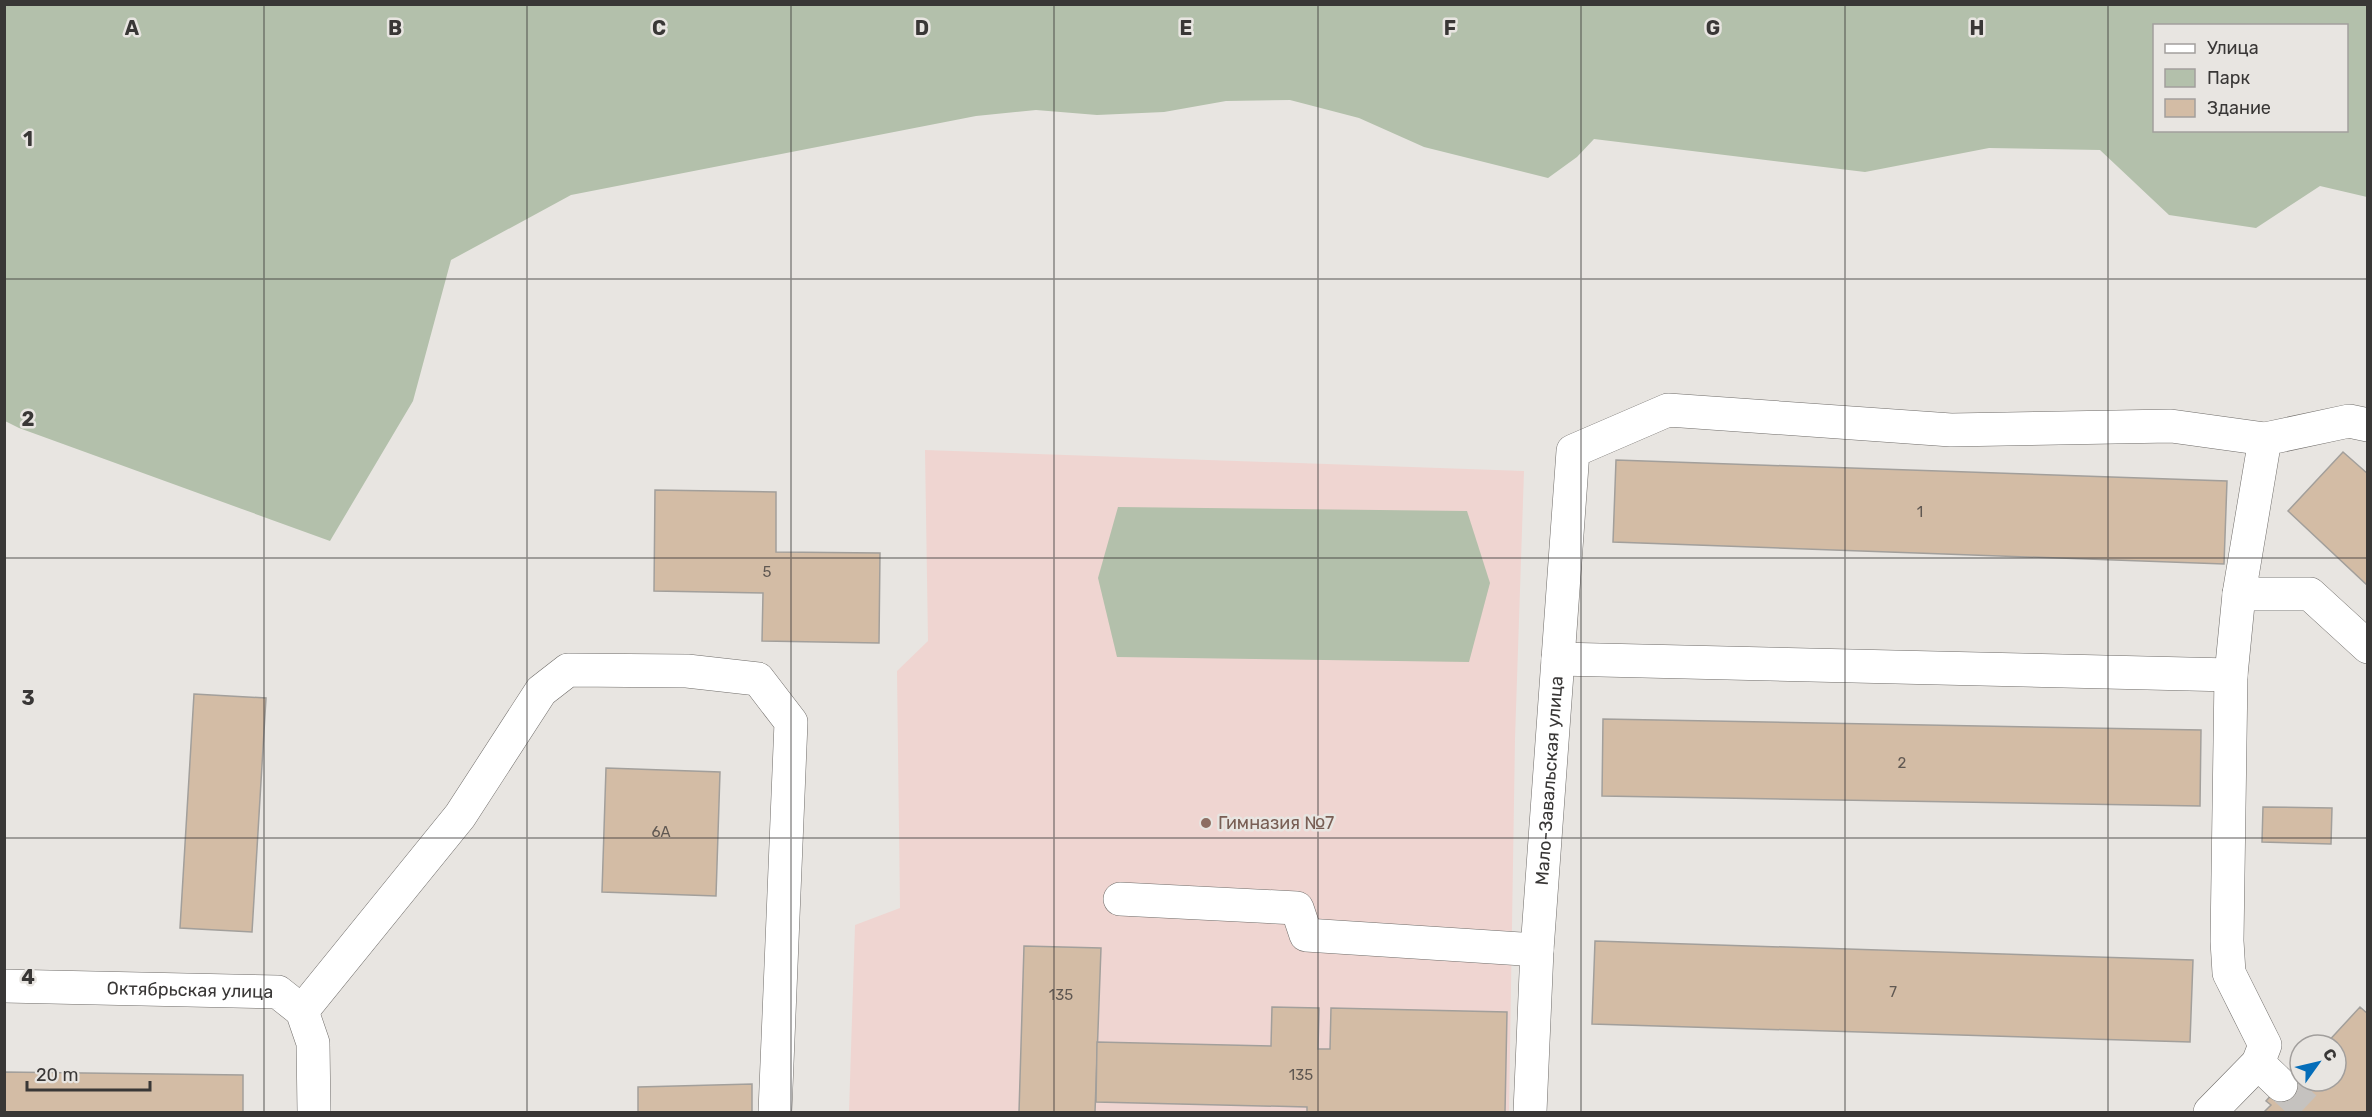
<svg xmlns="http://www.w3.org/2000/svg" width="2372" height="1117" viewBox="0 0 2372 1117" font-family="Rubik,sans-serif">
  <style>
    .education { fill: #efd5d1 }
    .green { fill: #b3c0ab; fill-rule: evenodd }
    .building { fill: #d3bca5; stroke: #a29f9b; stroke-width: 1.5 }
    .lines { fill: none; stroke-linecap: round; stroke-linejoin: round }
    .minor-tunnel { stroke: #c5c2bf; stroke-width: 33; stroke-dasharray: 33 16; stroke-linecap: butt }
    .minor-casing { stroke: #6f6c69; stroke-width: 34 }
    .minor { stroke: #fff; stroke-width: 33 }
    .grid { fill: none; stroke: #393736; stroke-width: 1.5; stroke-opacity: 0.55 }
    .education-dot { fill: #8d6e63; stroke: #e8e5e1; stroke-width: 2 }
    .labels { text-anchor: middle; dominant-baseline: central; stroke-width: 5; stroke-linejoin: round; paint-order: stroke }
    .number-label { font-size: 15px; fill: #605852 }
    .street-label { font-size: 18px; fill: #393736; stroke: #e8e5e1 }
    .education-label { font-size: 18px; fill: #785e54; stroke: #e8e5e1; text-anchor: start }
    .grid-label { font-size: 20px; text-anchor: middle; font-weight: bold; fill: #393736; stroke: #e8e5e1; stroke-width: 5; stroke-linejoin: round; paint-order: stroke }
  </style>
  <rect width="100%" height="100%" fill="#e8e5e1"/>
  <!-- education -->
  <path class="education" d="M925 450 1524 471 1515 739 1509 1112H849L855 925 900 908 897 671 928 641Z"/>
  <!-- green -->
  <g class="green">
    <path d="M4 5H2367V197L2320 186 2256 228 2169 215 2100 150 1989 148 1865 172 1594 139 1577 157 1548 178 1424 147 1359 118 1290 100 1226 101 1164 112 1097 115 1036 110 976 116 571 195 451 260 413 401 330 541 19 428 5 421ZM2154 26H2346V130H2154Z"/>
    <path d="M1118 507 1467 511 1490 583 1469 662 1117 657 1098 578Z"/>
  </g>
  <!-- building -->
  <g class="building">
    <path d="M2343 452 2368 474V586L2288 511Z"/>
    <path d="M1616 460 2227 481 2224 564 1613 542Z"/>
    <path d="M655 490 776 492V552L880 553 879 643 762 641 763 593 654 591Z"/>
    <path d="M194 694 266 698 252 932 180 928Z"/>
    <path d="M1603 719 2201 730 2200 806 1602 796Z"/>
    <path d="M606 768 720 772 716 896 602 892Z"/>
    <path d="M2263 807 2332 808 2331 844 2262 842Z"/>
    <path d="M1595 941 2193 960 2190 1042 1592 1024Z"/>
    <path d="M1024 946 1101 948 1095 1112H1019Z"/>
    <path d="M1272 1007 1319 1008 1318 1049H1330L1331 1008 1507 1012 1505 1112H1307V1107L1096 1102 1097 1042 1271 1046Z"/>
    <path d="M2360 1007 2368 1014V1112H2264L2271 1105 2266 1101 2300 1063V1081H2336V1045H2325Z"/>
    <path d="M4 1072 243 1075V1112H4Z"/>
    <path d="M752 1084V1112H638V1087Z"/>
  </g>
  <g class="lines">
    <!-- minor-tunnel -->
    <path class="minor-tunnel" d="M2281 1085 2310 1112"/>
    <!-- minor casing -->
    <g class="minor-casing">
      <g id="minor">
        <path d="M2239 594H2310L2368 647"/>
        <path d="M1558 659 2231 675"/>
        <path d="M1120 899 1297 908 1306 935 1537 950"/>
        <path id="s1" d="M4 986 278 992 302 1011 313 1043 314 1112"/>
        <path d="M302 1011 460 816 541 691 568 670 687 671 758 679 791 722 775 1112"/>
        <path d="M2258 1063 2281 1085"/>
        <path id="s2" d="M1530 1112 1537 950 1573 451 1668 410 1951 430 2171 426 2265 439"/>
        <path d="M2210 1112 2258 1063 2265 1045 2229 973 2227 941 2231 675 2239 594 2265 439 2349 421 2368 425"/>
      </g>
    </g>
    <!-- minor -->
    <use href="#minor" class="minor"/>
  </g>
  <!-- grid -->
  <path class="grid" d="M264 4V1112M527 4V1112M791 4V1112M1054 4V1112M1318 4V1112M1581 4V1112M1845 4V1112M2108 4V1112M4 279H2368M4 558H2368M4 838H2368"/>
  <!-- markers -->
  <circle class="education-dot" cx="1206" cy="823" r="6"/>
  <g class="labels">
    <!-- number labels -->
    <g class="number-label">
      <text x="1920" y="512">1</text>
      <text x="767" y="572">5</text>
      <text x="1902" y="763">2</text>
      <text x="661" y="832">6А</text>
      <text x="1893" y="992">7</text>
      <text x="1061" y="995">135</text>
      <text x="1301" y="1075">135</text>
    </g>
    <!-- street labels -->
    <g class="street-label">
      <text stroke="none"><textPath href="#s2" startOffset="332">Мало-Завальская улица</textPath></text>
      <text stroke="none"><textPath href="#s1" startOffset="186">Октябрьская улица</textPath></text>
    </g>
    <!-- education labels -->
    <g class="education-label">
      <text x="1218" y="823">Гимназия №7</text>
    </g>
  </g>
  <g class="grid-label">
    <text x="132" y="35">A</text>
    <text x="395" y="35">B</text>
    <text x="659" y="35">C</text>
    <text x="922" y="35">D</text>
    <text x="1186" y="35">E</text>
    <text x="1450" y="35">F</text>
    <text x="1713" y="35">G</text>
    <text x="1977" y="35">H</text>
    <text x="28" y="146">1</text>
    <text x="28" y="426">2</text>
    <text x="28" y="705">3</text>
    <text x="28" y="984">4</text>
  </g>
  <!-- border -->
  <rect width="2372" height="1117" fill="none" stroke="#393736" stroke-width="12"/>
  <!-- legend -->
  <rect x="2153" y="24" width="195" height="108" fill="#e8e5e1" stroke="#a29f9d" stroke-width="1.5"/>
  <rect x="2165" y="44" width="30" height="9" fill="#ffffff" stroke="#a29f9d" stroke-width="1.5"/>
  <text x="2207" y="54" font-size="18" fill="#393736">Улица</text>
  <rect x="2165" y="69" width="30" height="18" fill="#b3c0ab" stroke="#a29f9d" stroke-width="1.5"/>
  <text x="2207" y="84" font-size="18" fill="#393736">Парк</text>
  <rect x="2165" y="99" width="30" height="18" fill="#d3bca5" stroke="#a29f9d" stroke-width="1.5"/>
  <text x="2207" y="114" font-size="18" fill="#393736">Здание</text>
  <!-- north arrow -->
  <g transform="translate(2318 1063) rotate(56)"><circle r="28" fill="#e8e5e1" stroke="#a29f9d" stroke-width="1.5"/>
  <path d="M0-4.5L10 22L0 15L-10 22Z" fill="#046db9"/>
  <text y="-9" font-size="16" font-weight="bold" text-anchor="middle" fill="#393736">С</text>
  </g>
  <!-- scale -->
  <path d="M27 1081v9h123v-9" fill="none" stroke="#393736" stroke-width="3"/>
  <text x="36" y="1081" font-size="18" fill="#393736" stroke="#e8e5e1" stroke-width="4.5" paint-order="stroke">20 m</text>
</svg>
